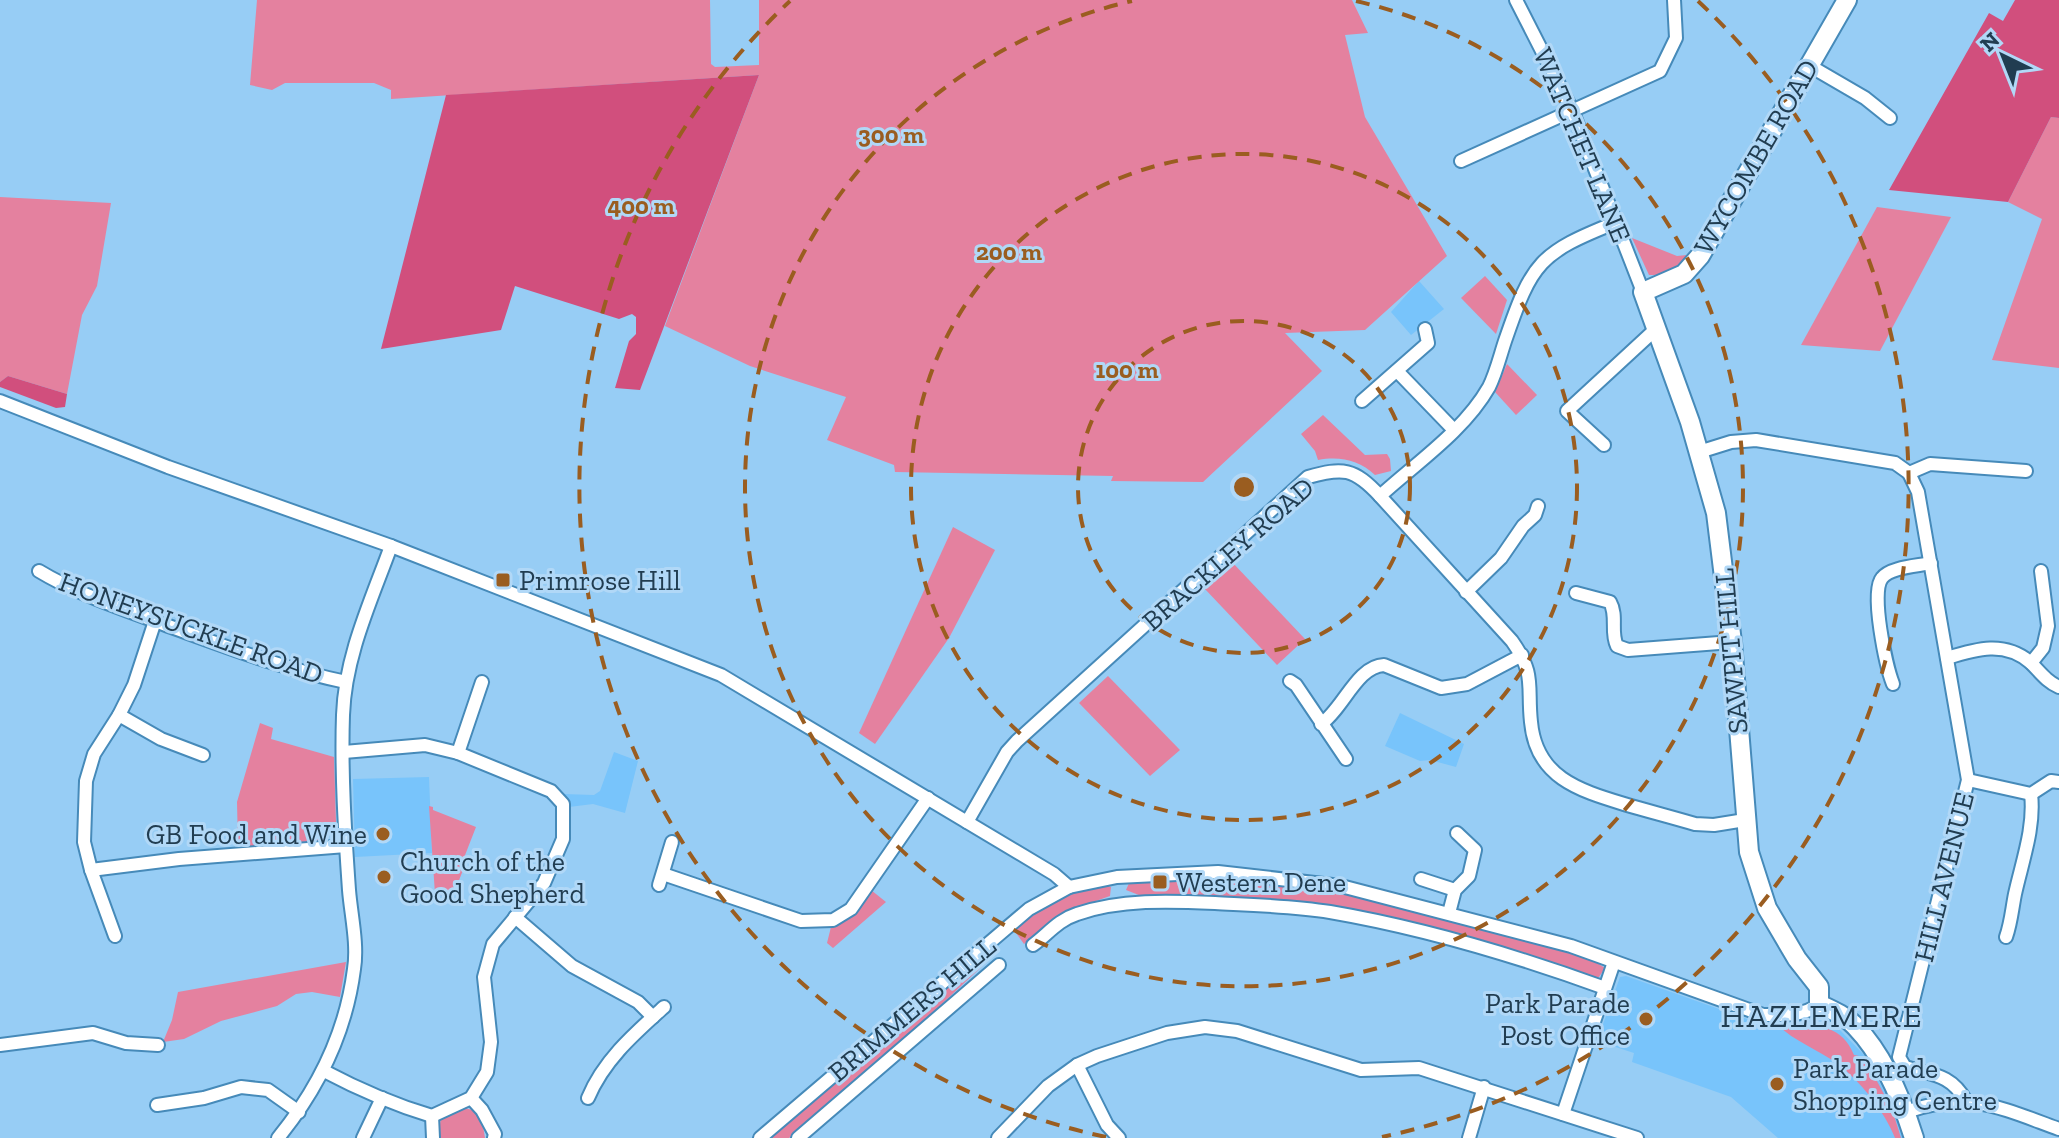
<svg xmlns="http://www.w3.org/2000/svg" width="2059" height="1138" viewBox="0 0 2059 1138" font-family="'Zilla Slab',serif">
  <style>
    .built { fill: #78c4fb }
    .green { fill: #e4819f }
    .forest { fill: #d14f7d }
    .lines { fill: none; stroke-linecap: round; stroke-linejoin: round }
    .street-casing { stroke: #468ab9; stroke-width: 16 }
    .secondary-casing { stroke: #468ab9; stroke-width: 22 }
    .street { stroke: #fff; stroke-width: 12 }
    .secondary { stroke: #fff; stroke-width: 18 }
    .ring { fill: none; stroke: #9a5d20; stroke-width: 4; stroke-dasharray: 14 10 }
    .poi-dot { fill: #9a5d20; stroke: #b1d8f7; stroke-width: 3 }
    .labels { text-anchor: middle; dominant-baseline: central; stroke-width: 6; stroke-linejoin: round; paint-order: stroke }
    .street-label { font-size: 28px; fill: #213d51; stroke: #b1d8f7 }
    .poi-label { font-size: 28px; fill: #213d51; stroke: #b1d8f7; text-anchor: start }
    .quarter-label { font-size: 32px; letter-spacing: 2px; fill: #213d51; stroke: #b1d8f7 }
    .centre { fill: #9a5d20; stroke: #b1d8f7; stroke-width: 4 }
    .ring-label { font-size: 24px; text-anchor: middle; font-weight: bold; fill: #9a5d20; stroke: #b1d8f7; stroke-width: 6; stroke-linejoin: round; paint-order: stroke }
  </style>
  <rect width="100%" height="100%" fill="#97cdf5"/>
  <!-- built -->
  <g class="built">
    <path d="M1419 281 1444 309 1411 335 1391 312Z"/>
    <path d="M1400 713 1464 744 1456 767 1430 760 1420 761 1385 746Z"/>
    <path d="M614 752 638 761 625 813 593 804 569 807 563 794 594 795 600 791Z"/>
    <path d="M429 777 432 853 355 857 353 779Z"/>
    <path d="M1626 976 1767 1026 1815 1022 1838 1028 1865 1056 1893 1107 1903 1138H1778L1731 1097 1632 1062 1634 1053 1597 1041 1620 977Z"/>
  </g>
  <!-- green -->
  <g class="green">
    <path d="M257 0H710L711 64 715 67 759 65V0H1352L1368 33 1345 35 1365 117 1447 256 1365 330 1285 333 1322 371 1203 482 1111 481 1113 476 895 472 894 465 827 440 846 397 750 366 665 326 759 75 391 99V90L374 83H285L272 90 250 85Z"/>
    <path d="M2051 117 2059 118V368L1992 360 2042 219 2008 202Z"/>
    <path d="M0 197 111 203 97 286 82 315 67 394 8 376 0 382Z"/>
    <path d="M1877 207 1951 217 1880 351 1801 345Z"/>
    <path d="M1632 238 1677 256 1687 255 1700 241C1687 260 1676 276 1651 275H1649Z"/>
    <path d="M1485 276 1507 300 1496 334 1461 298Z"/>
    <path d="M1507 364 1537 395 1516 415 1495 392Z"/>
    <path d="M1323 415 1365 455 1387 454 1390 459 1391 471 1375 475C1359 460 1340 456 1318 460L1315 451 1301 434Z"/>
    <path d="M953 527 995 550 949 638 875 744 859 733Z"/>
    <path d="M1232 562 1305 639 1277 665 1204 588Z"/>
    <path d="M1108 676 1180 750 1150 776 1079 703Z"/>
    <path d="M260 723 273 728 271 739 334 757 336 822 321 842 238 847 237 802Z"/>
    <path d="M429 806 433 807V810L476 827 460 868 463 870 456 888 460 890 446 896 435 894Z"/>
    <path d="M1181 878 1242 880 1333 889 1527 940 1591 959 1605 968 1599 977 1593 979 1322 906 1218 897H1144L1126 890 1130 881Z"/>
    <path d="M1102 884 1111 887 1110 896 1062 913 1024 944 1013 929 1057 899Z"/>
    <path d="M871 890 886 902 833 948 827 943 831 927 846 919Z"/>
    <path d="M989 952 992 957 913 1031 789 1138H764L892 1030Z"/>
    <path d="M346 962 340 997 312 992 296 994 277 1006 221 1021 184 1039 163 1042 172 1020 178 992Z"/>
    <path d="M1777 1024C1808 1024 1841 1021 1854 1055L1864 1057 1892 1109 1901 1138H1895C1885 1112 1860 1081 1838 1064 1817 1049 1793 1041 1777 1024Z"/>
    <path d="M461 1107 476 1111 482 1120 485 1138H438L441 1117Z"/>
  </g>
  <!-- forest -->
  <g class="forest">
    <path d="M2015 0H2059V118L2051 117 2008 202 1889 190 1989 13 2003 21Z"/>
    <path d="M759 75 640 390 615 388 629 341 636 334V317L632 314 619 319 515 286 501 330 381 349 446 95Z"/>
    <path d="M8 376 67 394 65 407 56 408 0 387V382Z"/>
  </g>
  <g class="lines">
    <!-- street casing -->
    <g class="street-casing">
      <g id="street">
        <path d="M1516 0 1572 110 1643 292"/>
        <path d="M1810 66 1865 98 1890 118"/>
        <path d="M1461 161 1660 71 1676 38 1674 0"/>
        <path d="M1397 371 1453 429"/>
        <path d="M0 401 168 467 391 546 721 675 1054 874 1069 887"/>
        <path d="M1362 401 1428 343 1425 329"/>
        <path d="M1604 445 1567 411 1657 328"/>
        <path d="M1699 452 1731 442 1756 440 1895 463 1909 473 1930 464 2026 471"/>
        <path d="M1909 473 1918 492 1968 780 1899 1057 1905 1067C1933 1075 1951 1074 1966 1101"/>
        <path d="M1380 496 1512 641C1536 675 1527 685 1531 722 1536 777 1578 790 1624 804 1648 811 1671 817 1695 824L1714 825 1745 820"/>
        <path d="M39 571C77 594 121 608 163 624 224 646 283 669 346 682"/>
        <path d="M1466 592 1501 558 1523 526 1535 515 1538 506"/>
        <path d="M1576 593 1610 602C1618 616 1610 632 1617 646L1628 650 1732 642"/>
        <path d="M1947 658C1976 649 2005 640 2031 663 2041 673 2046 681 2059 687"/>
        <path d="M2031 663 2043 648 2048 626 2041 571"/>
        <path d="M1290 681 1296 685 1346 759"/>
        <path d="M1893 684C1886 666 1870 592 1882 578 1890 567 1918 566 1931 563"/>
        <path d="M119 715 161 739 203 755"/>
        <path d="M1321 724C1343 709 1357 666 1384 665L1441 688 1467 684 1522 655"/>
        <path d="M458 753 482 682"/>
        <path d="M1968 780 2031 794 2051 781 2059 782"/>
        <path d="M967 822 1007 752 1017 741 1308 477C1343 467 1354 468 1380 496 1416 463 1464 431 1489 387 1496 373 1500 356 1505 341 1532 262 1539 253 1617 222"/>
        <path d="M91 870 179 859 346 846"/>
        <path d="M663 874 801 921 833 920 851 909 928 798"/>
        <path d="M1421 879 1455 890"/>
        <path d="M659 885 672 842"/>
        <path d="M1449 913 1455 890 1469 876 1475 850 1457 833"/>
        <path d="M515 917 572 966 638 1002 653 1017"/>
        <path d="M115 936 91 870 84 842 86 781 94 754 119 715 134 685 155 621"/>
        <path d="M2006 937C2011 923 2012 909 2015 894 2022 862 2035 827 2031 794"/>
        <path d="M1033 945C1048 934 1058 920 1077 914 1120 899 1170 901 1215 903 1254 905 1292 906 1330 912 1423 928 1517 956 1605 988"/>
        <path d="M0 1045 93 1033 126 1043 158 1045"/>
        <path d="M1077 1065 1107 1125 1119 1138"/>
        <path d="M324 1071C358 1089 395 1105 432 1116L471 1098 487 1072 491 1042 484 977 493 944 544 883 563 839V804L551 791 458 753 425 745 344 752"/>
        <path d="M471 1098 482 1110 495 1134 494 1138"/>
        <path d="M588 1098C604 1060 634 1034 664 1007"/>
        <path d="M157 1105 204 1098 241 1087 268 1090 299 1112"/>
        <path d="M1906 1112C1968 1090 2001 1108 2059 1129"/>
        <path d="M1563 1114 1614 962"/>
        <path d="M432 1116 433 1138"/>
        <path d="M278 1138C318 1089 346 1032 354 969 358 944 351 915 349 890 345 833 341 772 343 715 345 656 371 601 391 546"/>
        <path d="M363 1138 382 1098"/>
        <path d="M760 1138 1029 909 1069 887 1117 877 1218 872 1341 886 1571 946 1763 1015C1783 1015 1803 1017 1819 1004"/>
        <path d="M798 1138 999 965"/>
        <path d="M998 1138 1048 1086 1077 1065 1097 1056 1167 1033 1205 1027 1237 1031 1361 1070 1419 1068 1637 1138"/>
        <path d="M1469 1138 1484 1087"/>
      </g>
    </g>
    <!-- secondary casing -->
    <g class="secondary-casing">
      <path id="secondary" d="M1847 0 1700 256 1684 274 1643 292 1690 422 1716 513 1732 642 1749 852 1767 908 1797 959 1819 987V1004C1832 1010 1846 1016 1856 1027 1884 1056 1902 1100 1914 1138"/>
    </g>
    <!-- street -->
    <use href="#street" class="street"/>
    <!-- secondary -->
    <use href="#secondary" class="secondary"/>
  </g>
  <!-- distance rings -->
  <g class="ring">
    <circle cx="1244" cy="487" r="166"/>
    <circle cx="1244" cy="487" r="333"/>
    <path d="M1356 1A499 499 0 1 1 1132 1"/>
    <path d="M1106 1137A665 665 0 0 1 790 1M1698 1A665 665 0 0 1 1382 1137"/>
  </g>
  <!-- markers -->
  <g class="poi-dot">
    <rect x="495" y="572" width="16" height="16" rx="4"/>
    <circle cx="383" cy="834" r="8"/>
    <circle cx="384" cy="877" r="8"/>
    <rect x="1152" y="874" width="16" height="16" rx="4"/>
    <circle cx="1646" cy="1019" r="8"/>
    <circle cx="1777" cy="1084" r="8"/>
  </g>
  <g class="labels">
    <!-- street labels -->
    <g class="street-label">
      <text transform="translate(1582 145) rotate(67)">WATCHET LANE</text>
      <text transform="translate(1756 157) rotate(-60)">WYCOMBE ROAD</text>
      <text transform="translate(1228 554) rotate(-41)">BRACKLEY ROAD</text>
      <text transform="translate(191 628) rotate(20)">HONEYSUCKLE ROAD</text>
      <text transform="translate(1731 651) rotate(-95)">SAWPIT HILL</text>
      <text transform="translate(1944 877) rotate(-76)">HILL AVENUE</text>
      <text transform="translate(912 1009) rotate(-40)">BRIMMERS HILL</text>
    </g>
    <!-- poi labels -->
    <g class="poi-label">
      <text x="519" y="580">Primrose Hill</text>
      <text x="367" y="834" text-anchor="end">GB Food and Wine</text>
      <text x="400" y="861">Church of the<tspan x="400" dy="32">Good Shepherd</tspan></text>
      <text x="1176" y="882">Western Dene</text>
      <text x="1630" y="1003" text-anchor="end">Park Parade<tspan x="1630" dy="32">Post Office</tspan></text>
      <text x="1793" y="1068">Park Parade<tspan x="1793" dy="32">Shopping Centre</tspan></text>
    </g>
    <!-- quarter labels -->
    <g class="quarter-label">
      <text x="1822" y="1016">HAZLEMERE</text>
    </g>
  </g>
  <circle cx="1244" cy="487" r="12" class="centre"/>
  <g class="ring-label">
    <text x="891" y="143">300 m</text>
    <text x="641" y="214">400 m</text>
    <text x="1009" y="260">200 m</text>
    <text x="1127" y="378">100 m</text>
  </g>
  <!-- north arrow -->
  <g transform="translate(2003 56) rotate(317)" stroke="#b1d8f7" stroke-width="6" paint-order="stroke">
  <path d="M0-6L14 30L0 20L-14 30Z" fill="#213d51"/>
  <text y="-12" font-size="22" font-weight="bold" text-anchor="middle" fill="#213d51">N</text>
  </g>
</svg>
